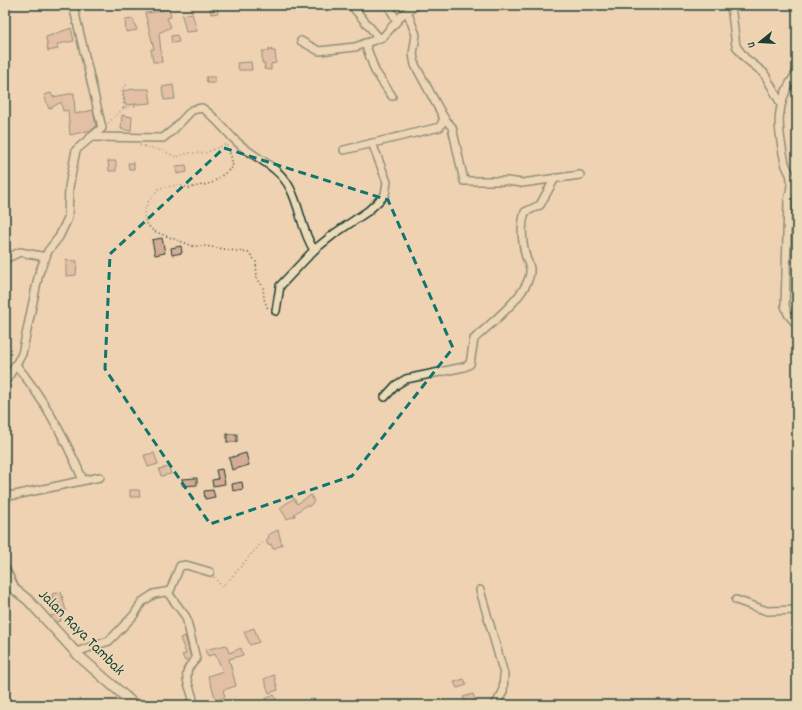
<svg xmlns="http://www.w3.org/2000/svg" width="802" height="710" viewBox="0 0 802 710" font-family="Dekko,sans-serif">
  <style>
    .building { fill: #d4ab94; stroke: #1f3d34 }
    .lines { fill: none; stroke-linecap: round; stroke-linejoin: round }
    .minor-casing { stroke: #1f3d34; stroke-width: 10 }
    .tertiary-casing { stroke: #1f3d34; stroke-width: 12 }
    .path { stroke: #1f3d34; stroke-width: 1.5; stroke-dasharray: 1 3; stroke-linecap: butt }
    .minor { stroke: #ecdbb8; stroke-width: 7 }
    .tertiary { stroke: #ecdbb8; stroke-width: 9 }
    .marked { fill: none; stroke: #0f766e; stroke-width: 3; stroke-dasharray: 8 5; stroke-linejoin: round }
    .labels { text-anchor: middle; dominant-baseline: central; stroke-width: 3; stroke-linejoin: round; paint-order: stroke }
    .street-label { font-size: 16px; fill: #1f3d34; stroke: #ecdbb8 }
  </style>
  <rect width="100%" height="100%" fill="#eed2b2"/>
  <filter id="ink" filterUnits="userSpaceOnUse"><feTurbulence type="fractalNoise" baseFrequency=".025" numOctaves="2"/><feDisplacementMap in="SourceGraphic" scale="8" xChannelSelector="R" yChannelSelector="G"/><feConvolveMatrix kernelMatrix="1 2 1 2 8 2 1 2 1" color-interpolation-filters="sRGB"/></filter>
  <g filter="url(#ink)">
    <!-- building -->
    <g class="building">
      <path d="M210 5H217L218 13 211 14Z"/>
      <path d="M169 8 171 17 167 18 171 27 159 33 162 62H153L151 49H154L145 13 156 12Z"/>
      <path d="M192 13 197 31 186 32 182 15Z"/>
      <path d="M133 19 137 30 126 32 125 20Z"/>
      <path d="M71 28 74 41 57 44 58 49 48 51 46 37Z"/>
      <path d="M177 35 179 42 172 43 171 36Z"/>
      <path d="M269 48 272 49 271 51H275L276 63 271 64V70L264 69 265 64 262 63V51H269Z"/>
      <path d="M251 62 252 70H239L237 63Z"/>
      <path d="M206 77H215V83H207Z"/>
      <path d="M173 85 175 99 164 100 162 87Z"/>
      <path d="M134 89H149L151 103 125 105 123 91Z"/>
      <path d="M51 93 53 97 74 93 75 114 93 110 96 126 92 130 70 135 68 110 63 111 61 102 49 109 44 95Z"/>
      <path d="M122 115 132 117 131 131 121 129Z"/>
      <path d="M108 161H116V171H109Z"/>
      <path d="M128 163H134V169H129Z"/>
      <path d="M186 165 187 172 177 174 176 166Z"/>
      <path d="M162 238 165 253 155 255 152 240Z"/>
      <path d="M181 246 182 253 172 255 171 248Z"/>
      <path d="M66 260 77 261 76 275 66 276Z"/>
      <rect x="227" y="434" width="10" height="8"/>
      <path d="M154 453 158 464 148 467 144 455Z"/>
      <path d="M246 453 249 465 232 470 229 458Z"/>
      <path d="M169 467 171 474 161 476 159 469Z"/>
      <path d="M222 469 225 484 213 486 212 480 218 479 216 470Z"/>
      <path d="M197 478V485L182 486V479Z"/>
      <path d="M242 482 243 489 233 491 232 484Z"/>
      <path d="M130 490H139L140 497H130Z"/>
      <path d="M213 490 215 497 205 499 204 491Z"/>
      <path d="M311 495 314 502 308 507 307 505 294 514 295 516 287 519 280 508 294 498 297 504Z"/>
      <path d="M278 530 282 545 273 549 271 544 268 545 266 540 269 538 268 535Z"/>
      <path d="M61 592 66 611 56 612 52 594Z"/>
      <path d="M60 614 61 621 56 622 50 616Z"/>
      <path d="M254 628 259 642 250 645 244 632Z"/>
      <path d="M185 636 191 658 185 661 182 655 186 654 180 638Z"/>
      <path d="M226 645 229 653 241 648 243 655 229 659 236 686 223 690 225 697 216 700 208 676 223 671 215 654 208 656 205 650Z"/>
      <path d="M274 675 278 690 269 693 264 679Z"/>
      <path d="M464 679 467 685 457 688 454 682Z"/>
      <path d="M473 694 477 705H467L463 697Z"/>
      <path d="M274 695 277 702 268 705 265 699Z"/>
    </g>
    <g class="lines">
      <!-- minor casing -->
      <g class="minor-casing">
        <g id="minor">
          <path d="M351 5 379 38"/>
          <path d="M388 5 397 21"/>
          <path d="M731 5 736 46 745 58 764 73 780 102"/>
          <path d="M407 11 416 35 413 54 415 65 444 118 452 127 464 181H507L522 183 580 175"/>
          <path d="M301 41 319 51 355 47 383 37 403 14 417 5"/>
          <path d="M365 43 375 71 392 96"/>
          <path d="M797 72C774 104 777 127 785 163 786 167 788 170 790 174 793 183 790 193 788 201L785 306 788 314 797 325"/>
          <path d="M91 137 163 138 173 130 192 110 202 108C215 116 225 131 237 142 254 158 279 166 290 188 301 209 301 230 314 250L280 286 276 311"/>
          <path d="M344 150 440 127 444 118"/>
          <path d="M314 250 334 234 368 211 385 195 387 182 372 143"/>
          <path d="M5 259 20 252 46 257"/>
          <path d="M16 365C45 400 65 438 83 480"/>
          <path d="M5 383 22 354 39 273 48 251 59 237 68 218 69 187 76 150 102 128 73 5"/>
          <path d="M385 397 396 385 406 379 464 367 470 364 474 339C490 324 532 292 530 269 530 265 527 261 526 257 522 242 520 227 525 212L540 205 555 178"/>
          <path d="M5 496 15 495 100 477"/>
          <path d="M5 568 15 588"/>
          <path d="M480 590 504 674 503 692 495 705"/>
          <path d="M168 593 186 617 196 659C194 662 191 664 189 667 181 680 197 696 192 705"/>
          <path d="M736 600 767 611 797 610"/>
          <path d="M76 652 109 641 134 615 142 602 154 594 170 591 180 566 186 565 210 572"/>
        </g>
      </g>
      <!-- tertiary casing -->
      <g class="tertiary-casing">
        <path id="tertiary" d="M5 582 28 600 80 657 135 705"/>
      </g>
      <!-- path -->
      <g class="path">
        <path d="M124 108 122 90 127 84"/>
        <path d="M108 123 124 108 135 106"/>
        <path d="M140 145 166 152 176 157 190 153H205L226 144 231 156 233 167 212 183 189 188 178 185 159 188 148 202 144 212 145 222 153 231 193 246H205L249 253 256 262 257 278 263 287 264 299 268 309"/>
        <path d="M214 577 222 587C237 573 248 556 263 542"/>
      </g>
      <!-- minor -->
      <use href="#minor" class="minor"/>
      <!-- tertiary -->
      <use href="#tertiary" class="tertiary"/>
    </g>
  </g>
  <!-- marked area -->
  <path d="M0 0H802V710H0ZM224 148 388 200 453 348 352 476 210 524 105 369 110 254Z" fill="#eed2b2" fill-opacity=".55" fill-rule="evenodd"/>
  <path class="marked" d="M224 148 388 200 453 348 352 476 210 524 105 369 110 254Z"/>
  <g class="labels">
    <!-- street labels -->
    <g class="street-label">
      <text transform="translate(81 633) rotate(45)">Jalan Raya Tambak</text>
    </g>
  </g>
  <!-- margin -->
  <rect width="802" height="710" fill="none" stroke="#ecdbb8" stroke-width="20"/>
  <rect x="10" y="10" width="782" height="690" fill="none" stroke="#1f3d34" stroke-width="1.5" filter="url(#ink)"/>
  <!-- north arrow -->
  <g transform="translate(760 42) rotate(252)" stroke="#ecdbb8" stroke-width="3" paint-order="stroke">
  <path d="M0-3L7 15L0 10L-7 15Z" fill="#1f3d34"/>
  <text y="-6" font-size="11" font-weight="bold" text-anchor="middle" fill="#1f3d34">U</text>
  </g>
</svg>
